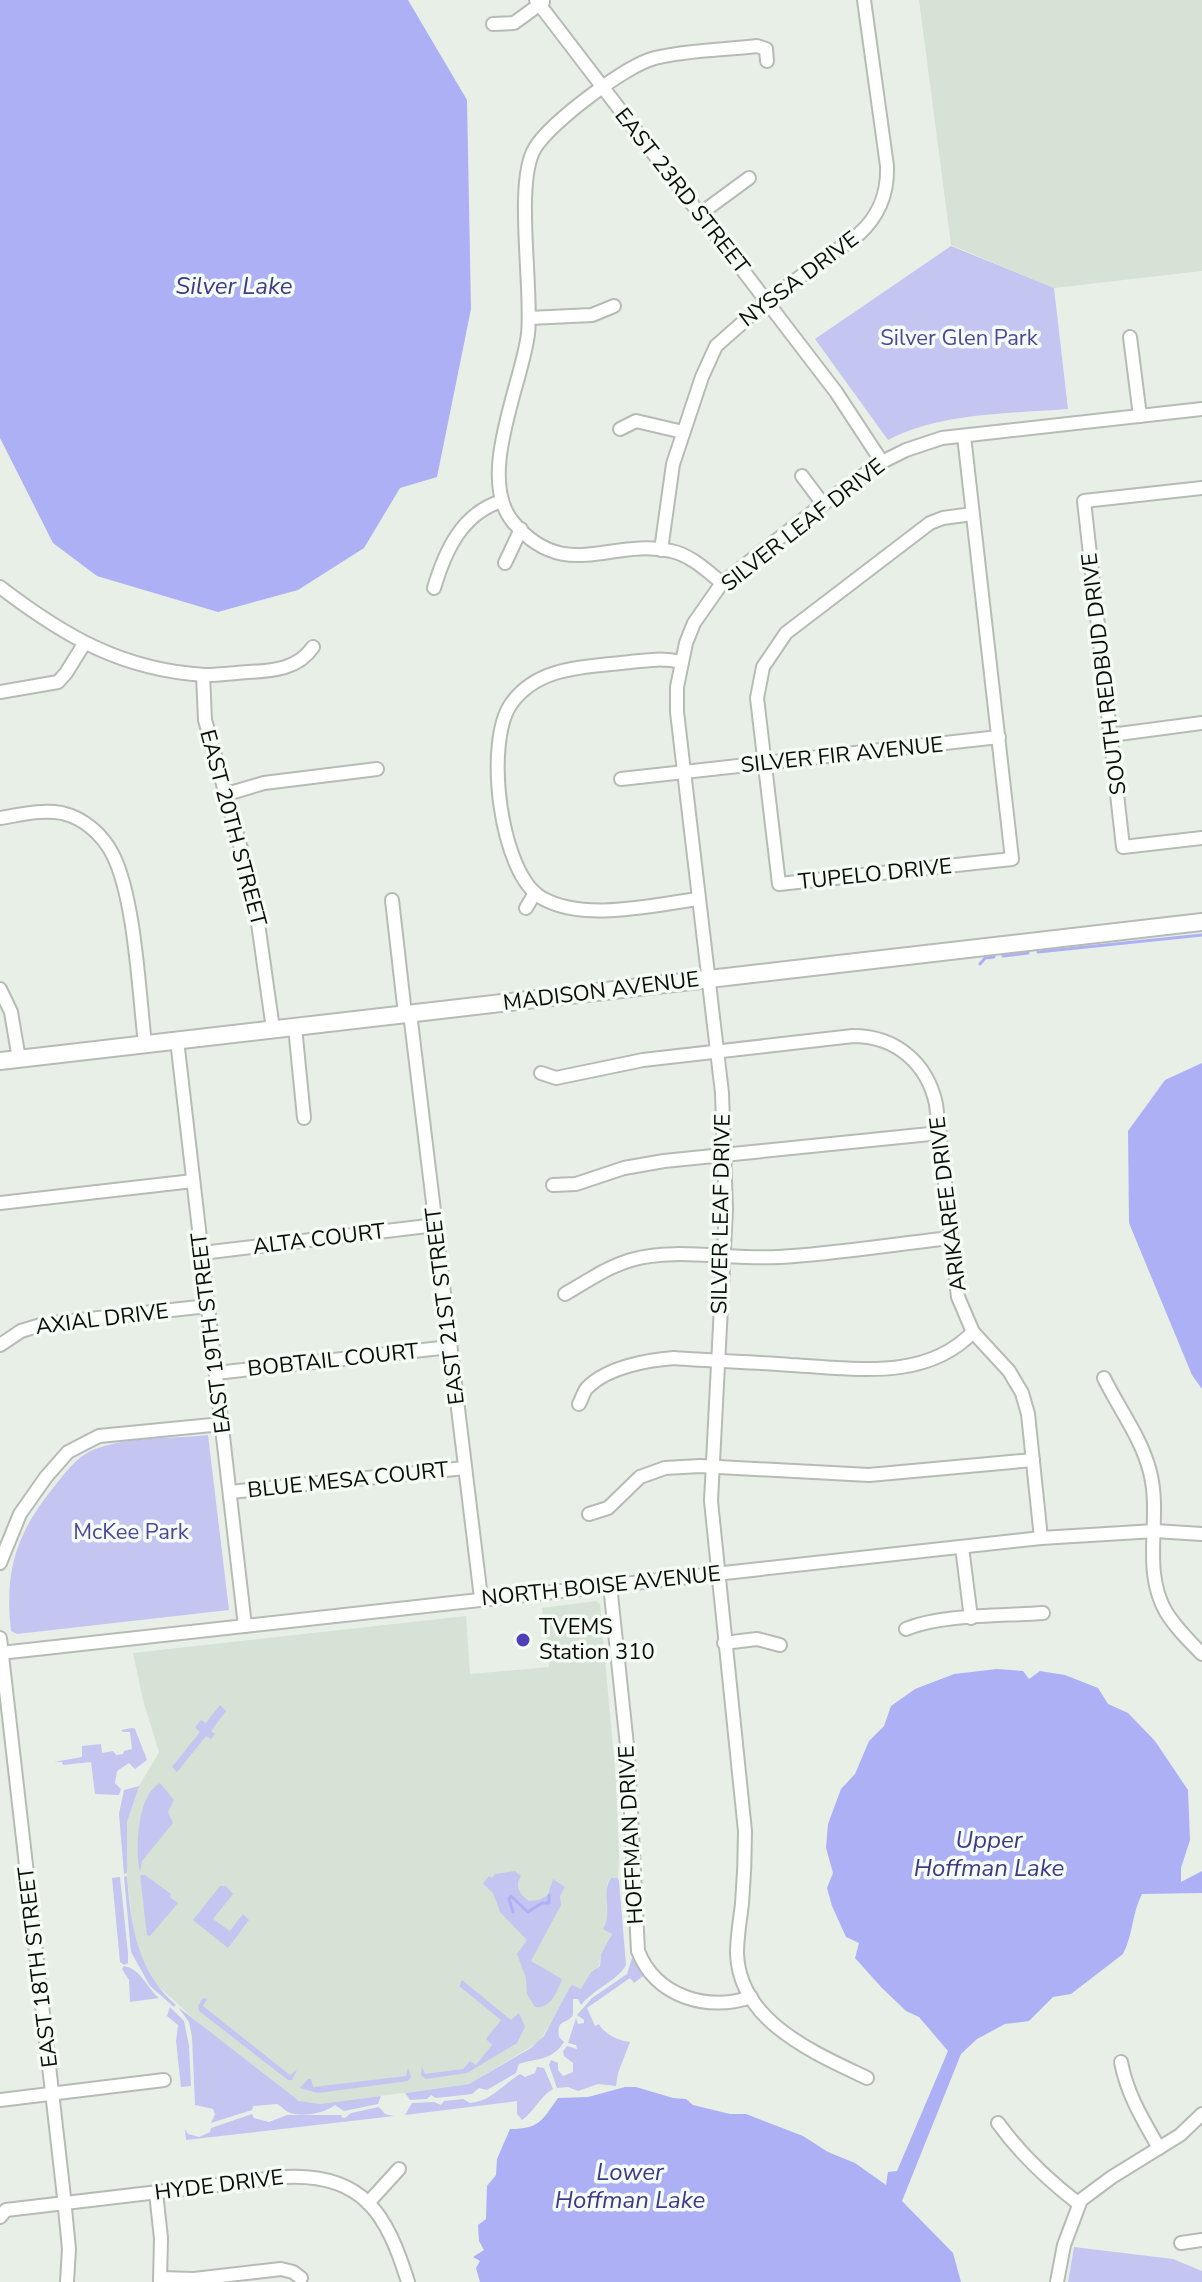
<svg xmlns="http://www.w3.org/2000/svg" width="1202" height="2282" viewBox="0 0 1202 2282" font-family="'Nunito Sans',sans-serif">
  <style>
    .built { fill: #d6e2d5 }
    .green { fill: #c4c6f1 }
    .water { fill: #aeb0f5 }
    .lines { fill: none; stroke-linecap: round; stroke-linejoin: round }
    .stream { stroke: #aeb0f5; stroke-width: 3 }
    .minor-casing { stroke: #b6bcb5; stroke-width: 16 }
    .major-casing { stroke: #b6bcb5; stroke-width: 20 }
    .minor { stroke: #fff; stroke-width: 12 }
    .major { stroke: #fff; stroke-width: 16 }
    .poi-dot { fill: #4f40b7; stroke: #f5fcf5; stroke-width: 3 }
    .labels { text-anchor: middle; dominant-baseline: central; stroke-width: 7; stroke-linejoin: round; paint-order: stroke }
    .street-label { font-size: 22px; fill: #0a0c0a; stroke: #f5fcf5 }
    .park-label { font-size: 22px; fill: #4b4798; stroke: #f5fcf5 }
    .poi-label { font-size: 22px; fill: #0a0c0a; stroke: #f5fcf5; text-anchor: start }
    .water-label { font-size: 24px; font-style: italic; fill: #3f3988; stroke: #f5fcf5 }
  </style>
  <rect width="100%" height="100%" fill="#e8efe7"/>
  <!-- built -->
  <g class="built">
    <path d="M919 0H1202V271L1054 288 951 245Z"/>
    <path d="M596 1601 600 1604 616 1780 619 1858 618 1878H610L607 1884 612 1934 601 1954 599 1966 591 1972 581 1990 573 1986 539 2042 469 2084 321 2104 304 2103 289 2095 208 2032 157 1985 140 1956 134 1937 128 1885 125 1845 127 1822 139 1786 159 1752 143 1700 133 1653 466 1616 470 1674 549 1667 542 1608Z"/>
  </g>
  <!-- green -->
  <g class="green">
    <path d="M951 246 1054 288 1068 409C1009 414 942 412 888 440L815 339Z"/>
    <path d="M208 1435 229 1610 17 1634 11 1631C4 1568 17 1532 57 1483 69 1468 79 1454 98 1448 132 1436 173 1439 208 1435Z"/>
    <path d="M220 1705 226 1711 211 1731 215 1734 211 1739 206 1736 177 1772 172 1767 200 1732 195 1727 201 1720 206 1723Z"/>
    <path d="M132 1728 135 1729 147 1760 135 1769 129 1763 117 1771 115 1783 121 1789 119 1795 95 1794 91 1762 63 1765 62 1762H54L82 1757V1746L101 1744 102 1753 113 1751 116 1755 123 1754 124 1751 132 1749 130 1732H123L121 1730Z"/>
    <path d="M160 1783 174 1800 168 1812 173 1823 142 1861 140 1872C135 1850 137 1795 160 1783Z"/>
    <path d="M139 1786 127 1822V1873L124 1874 119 1814 124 1790Z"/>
    <path d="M515 1871 521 1876C514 1886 520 1895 529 1901L539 1900 548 1895 553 1879 565 1887 560 1896 561 1905 531 1961 562 1979C557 1992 551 2009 535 2007L527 1994 526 1978 517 1954 527 1940 500 1912 493 1893 483 1884 489 1876 492 1878 495 1874Z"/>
    <path d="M140 1875H145L171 1894 170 1897 178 1903 150 1936 147 1935Z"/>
    <path d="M127 1876C131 1926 137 1971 176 2005L174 2007 150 1986 131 1952 124 1877Z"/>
    <path d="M120 1877 128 1953V1963L124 1965 120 1962 112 1878Z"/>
    <path d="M611 1878H618L619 1881 626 1965C617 1981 594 1989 581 2005L578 1999H573V2015C567 2025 556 2018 559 2037L564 2042C552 2061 537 2058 519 2064L516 2073 487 2090 479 2088 472 2094 436 2098 431 2095 427 2099 410 2100 405 2093 469 2084 531 2048 544 2036 570 1987 572 1985 581 1989 591 1972 600 1966 601 1954 612 1934 603 1929C613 1913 601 1892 611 1878Z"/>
    <path d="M220 1886H226L233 1894 213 1919 230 1931 243 1914 249 1920 228 1948 193 1920Z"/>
    <path d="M632 1958 643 1976 634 1983 630 1978 587 2008 595 2026 599 2024C604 2034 619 2041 630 2042L618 2073 616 2086 598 2084 578 2091 568 2087 557 2088 549 2065 551 2060 558 2063V2070L563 2076 573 2072V2063L564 2056 563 2051 567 2046 577 2049 576 2045 568 2043 576 2018 578 2024 584 2023V2020L577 2015 592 1998 627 1974Z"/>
    <path d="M124 1966C141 1969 147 1988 159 1998L130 2002 129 1980 122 1969Z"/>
    <path d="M462 1980 511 2020 519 2013 525 2027 517 2043 467 2073 426 2079 421 2075 422 2066 425 2074 463 2069 470 2061 476 2065 492 2045 486 2039 501 2020 459 1986Z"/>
    <path d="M203 1998 207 1999 203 2006 290 2075 297 2070 292 2080H288L199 2011 198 2006Z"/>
    <path d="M170 2007 184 2021 189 2046 191 2086 181 2087 176 2041 178 2025 167 2016Z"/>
    <path d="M178 2007 299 2101 320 2104 381 2096 378 2104 344 2111 335 2105C325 2113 302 2118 288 2112 284 2110 281 2106 277 2104L253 2106 252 2110 211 2123 215 2114 213 2109 195 2105 192 2037 189 2022Z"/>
    <path d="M537 2067 544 2068 553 2089C539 2097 535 2111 522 2120L517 2114V2101L405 2115 412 2103 434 2102 441 2105 444 2101 463 2099 470 2103C492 2101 502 2085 520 2074L525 2077 535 2073Z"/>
    <path d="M408 2068 411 2077 408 2081 318 2093 300 2088 308 2079H311L313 2087 406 2076Z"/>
    <path d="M379 2107 385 2114 394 2116 186 2140 185 2129 188 2134 199 2137 210 2132 211 2128 252 2114 254 2118 269 2122 287 2115H342L341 2117 345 2118 351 2113Z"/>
    <path d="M1074 2247 1173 2259 1202 2271V2282H1068Z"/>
  </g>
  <!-- water -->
  <g class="water">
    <path d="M0 0H408L467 100 471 309 437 477 400 488 364 548 298 590 218 612 97 576 53 543 0 438Z"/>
    <path d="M1202 1063V1389L1192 1375 1129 1223 1128 1131 1165 1080Z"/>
    <path d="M997 1669 1023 1671 1029 1679 1040 1671 1065 1675 1098 1688 1108 1704 1128 1713 1155 1741 1188 1790 1190 1840 1181 1868V1882L1202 1871V1893L1142 1894C1132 1913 1133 1935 1123 1954L1071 1994 1053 1997 1029 2021 1005 2024 977 2039 961 2054 902 2201 953 2253 961 2282H480L476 2268 480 2261 473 2257 484 2250 479 2241 478 2225 486 2219 487 2186 496 2175 497 2159 510 2129C540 2129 542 2120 558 2098L588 2097 625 2087H636L673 2098 686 2099 693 2105 730 2114H746L803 2136 828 2152 855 2163 886 2185 888 2172 897 2171 948 2051 919 2017 906 2011 882 1988 855 1958 859 1943 846 1937 832 1906 827 1888 833 1873 826 1848 828 1824 841 1789 855 1774 869 1741 884 1726 891 1706 915 1689 954 1674Z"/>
  </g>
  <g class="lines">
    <!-- stream -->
    <g class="stream">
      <path d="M1038 952 1202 935"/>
      <path d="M1003 956 1028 953"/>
      <path d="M980 964 985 958 994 957"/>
      <path d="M513 1912 509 1899 511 1896 528 1912 542 1903H549V1895"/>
    </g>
    <!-- minor casing -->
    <g class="minor-casing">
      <g id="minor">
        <path d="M536 0 836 392 882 462"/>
        <path d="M493 24 514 23 543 2"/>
        <path d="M700 214 749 178"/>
        <path d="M529 318 592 315 614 306"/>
        <path d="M1130 337 1140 416"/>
        <path d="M620 429 636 421 683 432"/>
        <path d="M964 436 1012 859 779 884 757 698 763 667 786 633 930 523 943 518 972 514"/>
        <path d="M802 476 823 504"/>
        <path d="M1202 488 1084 501 1123 847 1202 838"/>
        <path d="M661 550 673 464 702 377 716 346 767 301 859 234C880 215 888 193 887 166L864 0"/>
        <path d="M505 563 521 529"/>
        <path d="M722 583C707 571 691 555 671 551 612 537 565 584 513 522 476 477 522 384 528 334 533 289 514 182 535 148 550 123 626 65 655 58 687 50 723 50 757 46L766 49 767 61"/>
        <path d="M0 587C64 636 122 670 205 675 219 675 234 673 248 672 273 671 298 669 313 647"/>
        <path d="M434 588C445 551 462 513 502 501"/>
        <path d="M681 662C661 657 641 661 621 663 581 667 536 668 511 704 484 743 500 874 542 898 584 922 652 905 698 899"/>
        <path d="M203 675 205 720 254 895 273 1029"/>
        <path d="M0 692 58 682 66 673 84 644"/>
        <path d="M1111 735 1202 723"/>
        <path d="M621 779 999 737"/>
        <path d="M227 794 264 783 377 769"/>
        <path d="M0 818C20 815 41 809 62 813 84 818 103 835 113 855 135 899 139 993 145 1044"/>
        <path d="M392 900 405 1014"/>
        <path d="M526 908 535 893"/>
        <path d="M0 989 11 1012 19 1059"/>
        <path d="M410 1013 481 1598"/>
        <path d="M295 1027 304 1118"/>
        <path d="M177 1040 245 1626"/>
        <path d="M541 1073 556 1078 643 1060 853 1036C896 1036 927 1063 936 1104L958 1297 973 1332 1009 1371 1022 1393 1028 1414 1041 1538"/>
        <path d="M553 1185 576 1184 624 1168 664 1161 940 1133"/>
        <path d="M0 1203 193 1181"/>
        <path d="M202 1253 436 1225"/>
        <path d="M565 1294C586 1282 607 1267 631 1260 674 1247 732 1260 779 1257 836 1254 894 1244 951 1238"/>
        <path d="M0 1345 21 1331 44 1324 208 1306"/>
        <path d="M216 1373 450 1347"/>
        <path d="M1104 1378C1119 1409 1142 1439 1150 1472 1162 1518 1141 1569 1166 1612 1176 1628 1189 1641 1202 1654"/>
        <path d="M579 1404C582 1399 584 1390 588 1387 608 1367 648 1360 674 1358 713 1361 752 1362 791 1365 853 1368 925 1382 973 1332"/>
        <path d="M230 1492 465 1468"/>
        <path d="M589 1514 608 1508 640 1477 665 1468 700 1466 869 1475 1033 1460"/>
        <path d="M962 1547 971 1618"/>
        <path d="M0 1563 20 1514 46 1477 68 1452 99 1436 222 1424"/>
        <path d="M610 1585 628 1755 638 1951C656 1997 708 2012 751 1997"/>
        <path d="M906 1629C941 1614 1003 1616 1043 1613"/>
        <path d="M0 1638 63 2188 69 2249 67 2282"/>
        <path d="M724 1643 757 1639 780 1645"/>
        <path d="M0 1653 1041 1538 1155 1531 1202 1534"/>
        <path d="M1121 2062C1127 2094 1143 2120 1159 2148"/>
        <path d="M867 2078C815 2053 739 2022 737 1953 737 1937 740 1920 742 1904 744 1880 745 1856 745 1831L711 1501 726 1209 722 1093 677 712V687L686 643 694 623 722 583 823 504 882 462 906 450 942 438 1202 409"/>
        <path d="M0 2100 164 2080"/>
        <path d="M998 2123C1021 2155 1048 2180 1079 2204"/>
        <path d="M156 2193 161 2238 160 2282"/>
        <path d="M368 2203 399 2169"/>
        <path d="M0 2217 6 2210 285 2177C364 2173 387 2215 408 2282"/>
        <path d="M1181 2243 1202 2240"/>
        <path d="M160 2278 194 2279 281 2269 293 2272 301 2278"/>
        <path d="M1057 2282 1064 2245 1081 2200 1112 2177 1180 2135 1202 2114"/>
      </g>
    </g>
    <!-- major casing -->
    <g class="major-casing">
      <path id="major" d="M0 1061 1202 922"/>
    </g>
    <!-- minor -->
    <use href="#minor" class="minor"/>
    <!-- major -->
    <use href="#major" class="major"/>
  </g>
  <!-- markers -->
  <circle class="poi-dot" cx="523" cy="1640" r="8"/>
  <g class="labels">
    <!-- street labels -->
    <g class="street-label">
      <text transform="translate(682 191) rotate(52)">EAST 23RD STREET</text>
      <text transform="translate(799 279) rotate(-37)">NYSSA DRIVE</text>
      <text transform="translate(803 525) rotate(-38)">SILVER LEAF DRIVE</text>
      <text transform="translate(1104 674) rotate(-97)">SOUTH REDBUD DRIVE</text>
      <text transform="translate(842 755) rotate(-6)">SILVER FIR AVENUE</text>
      <text transform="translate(233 828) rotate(75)">EAST 20TH STREET</text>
      <text transform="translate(875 874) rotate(-6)">TUPELO DRIVE</text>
      <text transform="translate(601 991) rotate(-7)">MADISON AVENUE</text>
      <text transform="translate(948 1204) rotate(-97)">ARIKAREE DRIVE</text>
      <text transform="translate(721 1214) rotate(-89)">SILVER LEAF DRIVE</text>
      <text transform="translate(319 1239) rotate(-7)">ALTA COURT</text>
      <text transform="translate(445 1306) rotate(-97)">EAST 21ST STREET</text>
      <text transform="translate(102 1319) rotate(-7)">AXIAL DRIVE</text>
      <text transform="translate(211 1333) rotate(-97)">EAST 19TH STREET</text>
      <text transform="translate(333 1360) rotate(-6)">BOBTAIL COURT</text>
      <text transform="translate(348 1480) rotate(-6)">BLUE MESA COURT</text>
      <text transform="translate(601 1586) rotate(-6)">NORTH BOISE AVENUE</text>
      <text transform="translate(631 1835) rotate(-93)">HOFFMAN DRIVE</text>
      <text transform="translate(38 1967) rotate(-97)">EAST 18TH STREET</text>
      <text transform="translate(219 2185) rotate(-7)">HYDE DRIVE</text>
    </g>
    <!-- park labels -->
    <g class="park-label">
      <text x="959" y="338">Silver Glen Park</text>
      <text x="131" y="1532">McKee Park</text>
    </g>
    <!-- poi labels -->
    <g class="poi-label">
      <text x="539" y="1627">TVEMS<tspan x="539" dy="25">Station 310</tspan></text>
    </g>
    <!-- water labels -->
    <g class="water-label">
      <text x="234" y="286">Silver Lake</text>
      <text x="989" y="1840">Upper<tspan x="989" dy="28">Hoffman Lake</tspan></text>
      <text x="630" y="2172">Lower<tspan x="630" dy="28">Hoffman Lake</tspan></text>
    </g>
  </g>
</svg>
